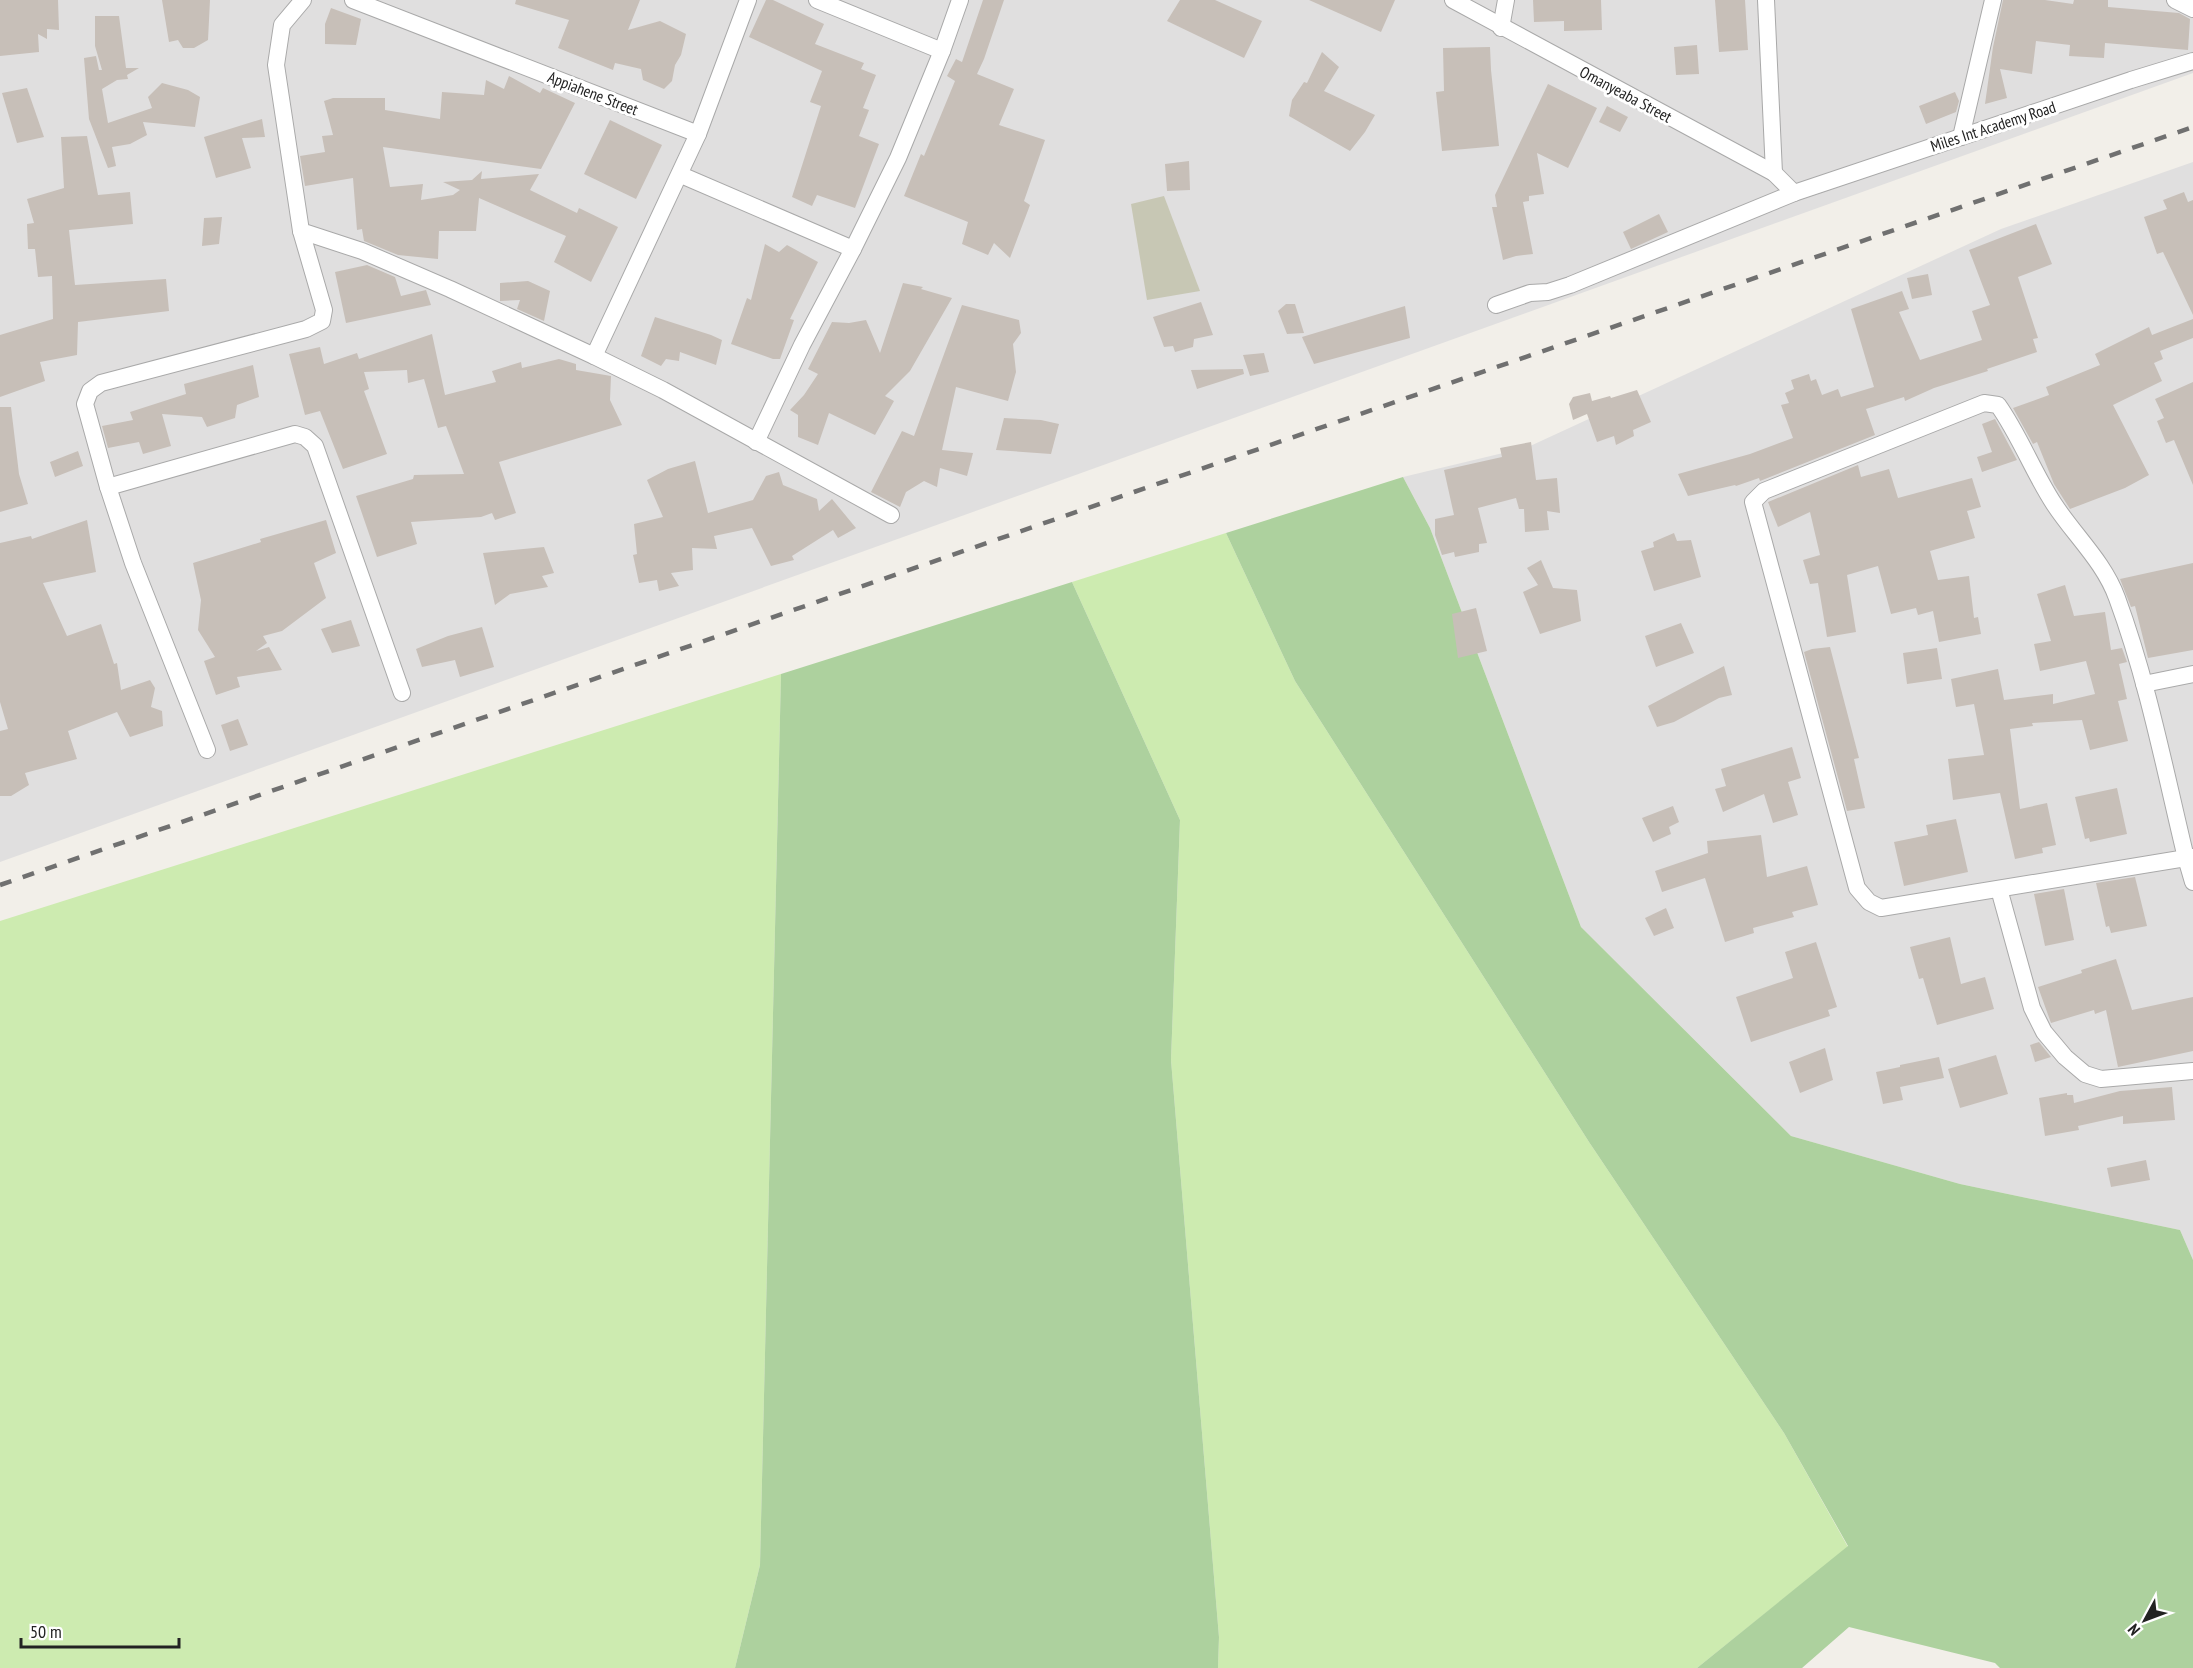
<svg xmlns="http://www.w3.org/2000/svg" width="2193" height="1668" viewBox="0 0 2193 1668" font-family="'PT Sans Narrow',sans-serif">
  <style>
    .residential { fill: #e0dfdf }
    .construction { fill: #c7c7b4 }
    .grass { fill: #cdebb0 }
    .forest { fill: #add19e }
    .building { fill: #c7bfb8 }
    .lines { fill: none; stroke-linecap: round; stroke-linejoin: round }
    .street-casing { stroke: #a9a9a9; stroke-width: 18 }
    .street { stroke: #fff; stroke-width: 16 }
    .rail { stroke: #707070; stroke-width: 4.5; stroke-dasharray: 12 12; stroke-linecap: butt }
    .labels { text-anchor: middle; dominant-baseline: central; stroke-width: 6; stroke-linejoin: round; paint-order: stroke }
    .street-label { font-size: 16px; fill: #222; stroke: #fff }
  </style>
  <rect width="100%" height="100%" fill="#f2efe9"/>
  <!-- residential -->
  <g class="residential">
    <path d="M0 0H2193V73L0 862Z"/>
    <path d="M2193 162V1260L2180 1230 1960 1184 1791 1136 1581 927 1430 528 1403 477 1528 447 2001 229Z"/>
  </g>
  <!-- construction -->
  <path class="construction" d="M1164 196 1200 291 1147 300 1131 204Z"/>
  <!-- grass -->
  <g class="grass">
    <path d="M1226 533 1295 681 1589 1142 1784 1433 1848 1547 1697 1668H1218L1219 1637 1171 1060 1180 820 1072 582Z"/>
    <path d="M781 674 760 1565 735 1668H0V921Z"/>
  </g>
  <!-- forest -->
  <g class="forest">
    <path d="M1403 477 1430 528 1581 927 1791 1136 1960 1184 2180 1230 2193 1260V1668H2000L1995 1663 1849 1627 1802 1668H1697L1848 1546 1784 1433 1589 1142 1295 681 1226 533Z"/>
    <path d="M1072 582 1180 820 1171 1060 1219 1637 1218 1668H735L760 1565 781 674Z"/>
  </g>
  <!-- building -->
  <g class="building">
    <path d="M0 0H58L59 30 47 29V39L38 34 39 52 0 56Z"/>
    <path d="M162 0H210L208 40 194 48H183L178 40 169 42Z"/>
    <path d="M516 0H640L628 30 660 21 686 34 681 55 675 65 672 81 664 89 643 80 641 69 615 63 613 70 558 48 569 20 515 4Z"/>
    <path d="M766 0H773L824 24 815 44 864 63 861 69 876 75 863 108 869 110 859 136 879 144 855 208 817 195 812 206 792 197 821 106 810 102 822 71 749 37Z"/>
    <path d="M983 0H1004L984 59 977 74 1014 89 999 125 1045 140 1024 201 1030 205 1010 258 994 243 988 255 962 244 968 222 904 196 921 154 924 156 955 81 947 76 956 59 962 62Z"/>
    <path d="M1180 0H1215L1262 21 1244 58 1167 21Z"/>
    <path d="M1309 0H1395L1381 32Z"/>
    <path d="M1533 0H1601L1602 30 1564 31V21L1534 22Z"/>
    <path d="M1715 0H1745L1748 50 1719 52Z"/>
    <path d="M2003 0H2045L2073 4 2074 0H2108V7L2179 13 2190 19 2188 50 2105 43 2104 58 2069 56 2070 45 2036 41 2032 74 2000 69 2007 98 1985 104 1993 47Z"/>
    <path d="M331 8 361 19 356 45 325 44V24Z"/>
    <path d="M95 16H119L126 68H139L127 75 128 79 117 80 102 89 108 123 152 108 148 97 162 83 188 90 200 97 195 127 143 122 147 135 130 144 112 147 116 166 108 168 89 119 84 58 96 56 99 70H102L95 46Z"/>
    <path d="M1697 45 1699 74 1676 75 1674 47Z"/>
    <path d="M1490 47 1491 70 1499 146 1442 151 1436 92 1444 91 1443 48Z"/>
    <path d="M1322 52 1339 67 1324 91 1375 115 1365 132 1350 151 1289 116 1292 100 1304 82 1307 83Z"/>
    <path d="M509 76 540 93 543 88 575 103 541 169 383 147 390 187 423 184 421 200 453 195 460 190 443 182 472 180 482 171 481 179 539 174 530 190 577 213 579 208 618 227 591 282 554 262 566 236 479 198 476 231H439L438 259 398 255 364 241 362 229 357 230 353 178 305 186 300 156 325 152 322 136 333 135 324 101 333 98H385V110L440 119 442 92 484 95 486 80 504 89Z"/>
    <path d="M1548 84 1597 108 1568 168 1537 153 1544 194 1529 196V201L1523 202 1533 254 1516 256 1503 260 1492 207H1497L1495 195Z"/>
    <path d="M27 88 44 137 17 143 2 93Z"/>
    <path d="M1955 92 1959 101 1956 112 1926 124 1919 106Z"/>
    <path d="M1607 106 1628 117 1620 132 1599 122Z"/>
    <path d="M262 119 265 137 242 138 251 168 216 178 204 137Z"/>
    <path d="M610 120 662 145 636 199 584 174Z"/>
    <path d="M87 136 98 195 130 192 133 224 69 230 75 285 166 279 169 311 78 322 77 355 40 362 45 381 0 397V335L53 319 52 276 38 277 35 249H28L27 224 34 223 27 199 64 188 61 137Z"/>
    <path d="M1189 161 1190 190 1167 191 1165 164Z"/>
    <path d="M2184 192 2188 202 2193 200V315L2163 252 2157 254 2144 217 2167 209 2163 200Z"/>
    <path d="M1659 214 1668 232 1631 249 1623 232Z"/>
    <path d="M222 217 219 244 202 246 204 218Z"/>
    <path d="M2036 224 2052 264 2018 277 2038 338 2033 339 2037 352 1987 369 1988 371 1934 388 1905 401 1904 397 1866 409 1875 435 1760 481 1759 478 1736 486 1735 485 1688 496 1678 474 1750 454 1793 438 1781 405 1789 403 1785 393 1794 389 1791 380 1809 374 1811 381 1816 379 1822 395 1838 389 1841 397 1874 387 1851 309 1902 291 1909 309 1899 312 1920 360 1982 340 1972 311 1990 305 1969 250Z"/>
    <path d="M765 244 779 252 787 245 818 262 790 319 794 320 780 359H773L731 344 747 298 751 300Z"/>
    <path d="M367 265 395 277 401 296 426 290 431 305 346 323 335 272Z"/>
    <path d="M1928 274 1932 295 1912 299 1907 278Z"/>
    <path d="M528 281 550 291 544 321 517 309 520 300 500 301V283Z"/>
    <path d="M903 283 923 287 921 289 952 298 910 371 885 396 894 401 875 435 829 413 818 445 798 437V415L790 410 804 395 818 374 808 369 832 322 849 323 866 320 880 353Z"/>
    <path d="M1201 302 1213 335 1194 339 1193 347 1175 352 1173 346 1164 347 1153 317Z"/>
    <path d="M1286 304H1295L1304 333 1287 334 1278 311Z"/>
    <path d="M962 305 1019 320 1021 333 1013 344 1016 372 1008 401 956 387 942 450 973 453 967 476 940 468 937 487 924 481 906 492 900 507 871 492 902 431 914 436Z"/>
    <path d="M1405 306 1410 338 1314 364 1302 337Z"/>
    <path d="M655 317 711 335 722 340 716 365 680 352 679 361 666 359 661 366 641 356Z"/>
    <path d="M2193 319V338L2160 351 2163 359 2154 363 2162 381 2113 405 2149 475 2125 488 2070 509 2054 484 2037 442 2033 444 2013 408 2049 395 2046 387 2100 365 2095 354 2149 327 2152 335Z"/>
    <path d="M432 334 445 395 496 382 492 371 521 362 522 368 559 359 576 364V370L611 376 610 400 622 425 499 462 516 513 495 520 492 513 481 517 411 522 417 544 377 557 356 496 413 479 414 475 464 474 446 426 438 428 424 379 408 383 407 370 364 372 369 389 364 391 387 454 343 469 320 411 305 415 289 354 320 347 324 364 357 353 359 359Z"/>
    <path d="M1264 353 1269 372 1250 376 1243 355Z"/>
    <path d="M253 365 259 397 237 405 235 418 207 427 202 417 162 414 171 446 143 454 139 442 108 448 102 426 133 420 130 412 186 394 184 384Z"/>
    <path d="M1243 369 1244 374 1197 389 1191 370Z"/>
    <path d="M2193 382V485L2174 440 2166 443 2157 421 2164 418 2155 399Z"/>
    <path d="M1637 390 1651 422 1633 430 1634 436 1616 445 1614 436 1597 442 1587 414 1573 420 1569 404 1573 397 1590 393 1592 401 1610 396 1611 398Z"/>
    <path d="M0 407H11L19 474 28 504 0 512Z"/>
    <path d="M1004 418 1041 420 1059 424 1051 454 996 450Z"/>
    <path d="M1995 419 2017 460 1982 472 1977 457 1992 452 1982 424Z"/>
    <path d="M1531 442 1536 480 1557 478 1560 513 1547 511 1549 530 1525 532 1524 509H1519L1516 498 1478 508 1487 543 1479 544V552L1455 557 1454 552 1442 555 1435 535V519L1454 515 1444 470 1502 457 1500 448Z"/>
    <path d="M78 451 83 466 55 477 50 462Z"/>
    <path d="M695 461 708 513 753 500 766 476 779 472 783 485 817 499 819 511 832 499 856 528 838 538 833 530 792 556 794 560 771 566 752 528 714 536 717 549 692 548 693 570 671 573 679 586 659 591 657 580 639 583 633 555 637 554 634 524 663 517 647 480 668 469Z"/>
    <path d="M1858 465 1861 477 1889 469 1898 498 1972 478 1981 507 1967 511 1975 538 1930 551 1938 580 1969 576 1974 618 1978 617 1981 634 1939 642 1933 611 1918 615 1916 608 1891 614 1878 566 1847 575 1856 632 1827 637 1818 583 1810 584 1803 560 1820 555 1810 512 1778 527 1768 502Z"/>
    <path d="M87 520 96 572 43 583 67 636 101 624 114 664 117 663 121 690 150 680 155 688 151 707 162 711 163 726 130 737 117 712 68 731 77 759 25 773 29 785 11 796H0V731L8 729 0 702V543L31 536 32 539Z"/>
    <path d="M326 520 336 553 314 563 326 598 282 631 263 636 267 643 256 651 269 647 282 670 237 677 240 687 216 695 204 661 215 657 198 630 201 600 193 563 261 542 260 539Z"/>
    <path d="M1674 533 1677 541 1691 540 1701 577 1654 591 1641 551 1654 547 1653 542Z"/>
    <path d="M544 547 554 573 542 576 548 587 510 594 495 605 483 553Z"/>
    <path d="M1541 560 1553 588 1577 590 1581 621 1540 634 1523 592 1538 585 1527 568Z"/>
    <path d="M2193 563V650L2148 658 2135 606 2131 607 2120 579Z"/>
    <path d="M2065 585 2074 616 2105 612 2111 650 2122 648 2127 662 2119 664 2127 699 2118 701 2128 741 2090 750 2082 720 2032 723 2033 726 2010 729 2020 809 2047 803 2056 845 2042 848 2043 853 2015 859 2000 793 1953 800 1948 759 1984 755 1974 704 1956 707 1951 679 1998 669 2004 700 2053 694V704L2095 694 2086 661 2040 671 2034 644 2051 641 2037 594Z"/>
    <path d="M1476 608 1487 651 1458 658 1452 614Z"/>
    <path d="M351 620 360 646 332 653 321 629Z"/>
    <path d="M1681 623 1694 653 1656 667 1645 636Z"/>
    <path d="M482 627 494 667 460 677 455 660 422 667 416 649 448 636Z"/>
    <path d="M1830 647 1859 758 1854 759 1865 808 1847 811 1804 652 1812 649Z"/>
    <path d="M1937 648 1942 679 1907 684 1903 653Z"/>
    <path d="M1724 666 1732 695 1719 698 1674 722 1657 727 1648 706Z"/>
    <path d="M238 719 248 745 230 751 221 725Z"/>
    <path d="M1792 747 1801 778 1788 782 1798 815 1773 823 1764 794 1723 812 1715 789 1726 786 1721 769Z"/>
    <path d="M2117 788 2127 834 2090 842 2089 838 2085 839 2075 797Z"/>
    <path d="M1673 806 1679 822 1669 827 1671 834 1653 842 1642 818Z"/>
    <path d="M1956 819 1968 872 1904 886 1894 842 1928 835 1926 825Z"/>
    <path d="M1761 835 1767 877 1807 866 1818 905 1792 912 1794 917 1753 928 1754 933 1725 942 1705 878 1662 892 1655 871 1708 853 1707 841Z"/>
    <path d="M2135 877 2147 926 2111 933 2109 926 2106 927 2096 883Z"/>
    <path d="M2064 889 2074 940 2045 946 2034 894Z"/>
    <path d="M1666 908 1674 928 1654 936 1645 918Z"/>
    <path d="M1950 937 1961 984 1985 977 1994 1009 1937 1025 1923 978 1919 979 1910 947Z"/>
    <path d="M1816 942 1837 1007 1828 1010 1830 1016 1751 1042 1736 997 1793 978 1785 952Z"/>
    <path d="M2116 959 2132 1010 2193 997V1051L2118 1067 2106 1010 2095 1014 2094 1010 2051 1023 2038 987 2082 973 2081 970Z"/>
    <path d="M2039 1042 2051 1057 2035 1062 2030 1045Z"/>
    <path d="M1825 1048 1833 1080 1800 1093 1789 1062Z"/>
    <path d="M1996 1055 2008 1094 1960 1108 1948 1069Z"/>
    <path d="M1939 1057 1944 1078 1900 1087 1903 1100 1883 1104 1876 1072 1900 1067V1065Z"/>
    <path d="M2172 1087 2175 1120 2123 1124V1116L2078 1126 2079 1130 2045 1136 2039 1098 2067 1093V1095H2073L2074 1103 2120 1091Z"/>
    <path d="M2146 1160 2150 1180 2111 1187 2107 1168Z"/>
  </g>
  <g class="lines">
    <!-- street casing -->
    <g class="street-casing">
      <g id="street">
        <path d="M303 0 282 25 276 65 301 231 362 251 450 289 594 356 663 390 891 515"/>
        <path d="M353 0 698 134 748 0"/>
        <path d="M817 0 942 51"/>
        <path d="M1453 0 1774 173 1794 193"/>
        <path d="M1766 0 1774 173"/>
        <path d="M2175 0 2193 9"/>
        <path d="M1501 28 1506 0"/>
        <path d="M1961 137 1993 0"/>
        <path d="M681 175 853 249"/>
        <path d="M1496 305 1530 293 1548 292 1570 285 1794 193 2131 80 2193 61"/>
        <path d="M594 356 698 134"/>
        <path d="M756 442 802 345 853 249 898 158 942 51 960 0"/>
        <path d="M108 487 295 434 305 437 315 446 402 693"/>
        <path d="M2144 684 2193 674"/>
        <path d="M207 750 133 563 108 487 85 404 90 391 101 383 306 329 322 321 324 310 301 231"/>
        <path d="M2193 857 2186 858 1881 908 1869 902 1857 888 1753 502 1764 491 1984 403 1998 405C2020 436 2033 472 2054 504 2075 536 2104 562 2117 598 2148 682 2165 771 2186 858L2193 882"/>
        <path d="M1999 889 2032 1008 2044 1032 2065 1057 2085 1074 2101 1079 2193 1071"/>
      </g>
    </g>
    <!-- street -->
    <use href="#street" class="street"/>
    <!-- rail -->
    <path class="rail" d="M0 885 1134 492 2193 127"/>
  </g>
  <g class="labels">
    <!-- street labels -->
    <g class="street-label">
      <text transform="translate(593 93) rotate(21)">Appiahene Street</text>
      <text transform="translate(1626 94) rotate(28)">Omanyeaba Street</text>
      <text transform="translate(1993 126) rotate(-18)">Miles Int Academy Road</text>
    </g>
  </g>
  <!-- north arrow -->
  <g transform="translate(2145 1620) rotate(229)" stroke="#ffffff" stroke-width="4.5" paint-order="stroke">
  <path d="M0-4.5L10 22L0 15L-10 22Z" fill="#222222"/>
  <text y="-9" font-size="16" font-weight="bold" text-anchor="middle" fill="#222222">N</text>
  </g>
  <!-- scale -->
  <path d="M21 1638v9h158v-9" fill="none" stroke="#222222" stroke-width="3"/>
  <text x="30" y="1638" font-size="18" fill="#222222" stroke="#ffffff" stroke-width="4.5" paint-order="stroke">50 m</text>
</svg>
